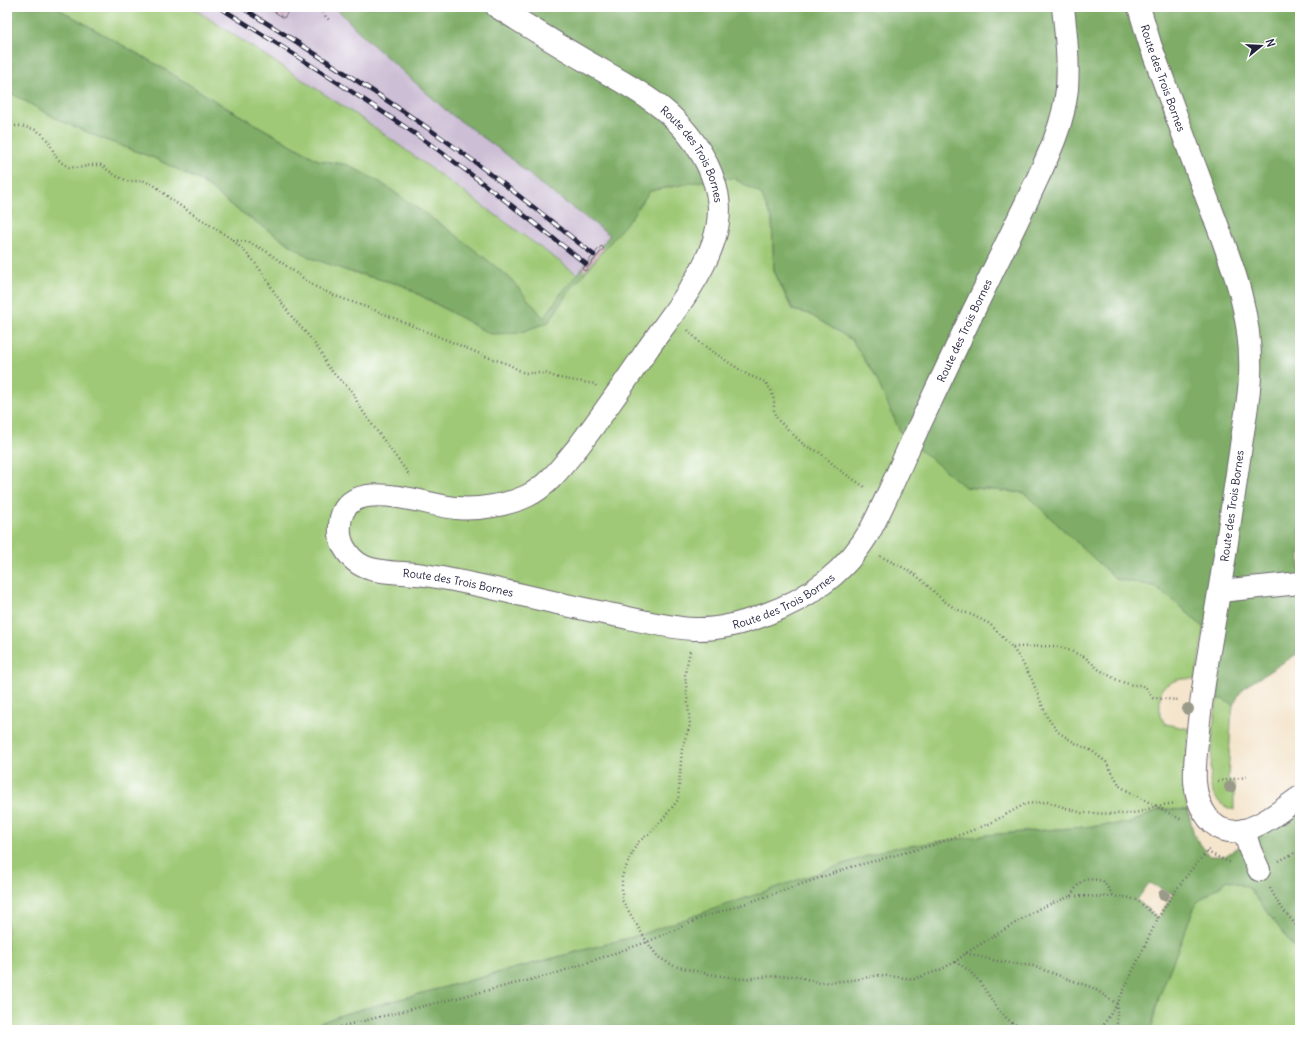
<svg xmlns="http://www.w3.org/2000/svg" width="1307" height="1037" viewBox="0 0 1307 1037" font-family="Delius,sans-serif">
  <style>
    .industrial { fill: #ccbed4 }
    .green { fill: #9fc976; stroke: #607658 }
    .forest { fill: #7fad67; stroke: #506851; fill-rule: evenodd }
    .building { fill: #d5a4bc }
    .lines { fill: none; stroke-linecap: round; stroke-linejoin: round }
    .minor-casing { stroke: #6c666e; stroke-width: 24 }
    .path { stroke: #6c666e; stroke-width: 2.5; stroke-dasharray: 1 3; stroke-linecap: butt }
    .minor { stroke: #fff; stroke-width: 22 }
    .rail-casing { stroke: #22223b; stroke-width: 4.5 }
    .rail { stroke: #fff; stroke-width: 3; stroke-dasharray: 9; stroke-linecap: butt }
    .tree { fill: #999a88 }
    .labels { text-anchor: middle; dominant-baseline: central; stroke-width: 4; stroke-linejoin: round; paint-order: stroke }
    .street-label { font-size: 11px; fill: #22223b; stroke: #fff }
  </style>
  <rect width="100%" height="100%" fill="#fff"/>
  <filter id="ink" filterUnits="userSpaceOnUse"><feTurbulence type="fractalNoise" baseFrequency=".025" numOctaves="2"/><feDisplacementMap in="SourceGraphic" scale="8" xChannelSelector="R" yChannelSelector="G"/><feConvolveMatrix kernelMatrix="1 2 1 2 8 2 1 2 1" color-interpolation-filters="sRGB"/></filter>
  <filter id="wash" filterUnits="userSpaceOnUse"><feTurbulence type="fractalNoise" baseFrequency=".012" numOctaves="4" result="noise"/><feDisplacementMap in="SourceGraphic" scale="16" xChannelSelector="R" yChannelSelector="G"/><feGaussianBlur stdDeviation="0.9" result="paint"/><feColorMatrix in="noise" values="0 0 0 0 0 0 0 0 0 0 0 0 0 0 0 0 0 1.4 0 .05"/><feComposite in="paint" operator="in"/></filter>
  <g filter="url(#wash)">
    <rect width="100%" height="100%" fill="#f4e5cc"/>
    <!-- industrial -->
    <path class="industrial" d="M191 7H335L363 36 448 112 506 154 539 183 610 235 577 274 367 122Z"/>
    <!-- green -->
    <g class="green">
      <path d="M55 7H191L367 122 577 274 650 191 702 181 733 178 761 194 772 220 774 271 792 310 809 314 852 340 876 378 965 487 1024 493 1116 579 1154 586 1180 606 1204 628 1196 679C1181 678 1175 679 1162 688L1160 699V716L1166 724 1190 729 1184 776V793L1188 810 1161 809 1130 823 987 835 636 936 344 1014 301 1030H7V91L59 120 103 139 154 158 201 181 235 208 309 257 348 271 402 285 490 334 348 165 318 160 220 104 161 67Z"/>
      <path d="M1217 699H1222L1233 705 1231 723 1228 779 1234 784V810C1220 806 1213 798 1210 784L1213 728Z"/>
      <path d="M1228 880 1249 888 1300 955V1030H1151L1159 997 1196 903Z"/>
    </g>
    <!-- forest -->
    <g class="forest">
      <path d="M7 7H55L161 67 220 104 318 160 348 165 380 182 456 235 510 278 544 318 562 292 610 235 539 183 506 154 448 112 363 36 335 7H1300V652L1243 688 1233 705 1222 699H1217L1222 656 1218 642 1204 628 1180 606 1154 586 1116 579 1024 493 965 487 901 434 876 378 852 340 809 314 793 310 774 271 772 220 761 194 733 178 702 181 650 191 630 219 567 294 549 322 519 333 490 334 402 285 348 271 309 257 235 208 201 181 154 158 103 139 59 120 7 91Z"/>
      <path d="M1300 807V955L1249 888 1228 880 1196 903 1159 997 1151 1030H301L344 1014 636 936 887 849 987 835 1130 823 1161 809 1188 810 1194 835 1209 856H1225ZM1149 883 1173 894 1158 918 1137 900Z"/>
    </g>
    <g id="blocks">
      <!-- building -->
      <g class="building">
        <path d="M267 7H291L284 18Z"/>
        <path d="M601 246 604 248 585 271 582 269Z"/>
      </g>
    </g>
  </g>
  <g filter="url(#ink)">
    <use href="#blocks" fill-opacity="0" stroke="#6c666e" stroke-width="1"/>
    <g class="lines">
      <!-- minor casing -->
      <g class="minor-casing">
        <g id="minor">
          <path id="s1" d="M497 7C526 25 555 43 584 60 634 89 680 109 707 164 720 191 723 214 713 243 701 279 671 316 649 347 626 381 603 414 578 447 563 465 548 486 527 496 508 505 477 510 457 508 424 506 335 468 340 534 341 547 352 561 363 566 379 574 406 572 424 575 464 581 504 591 544 600 570 606 597 612 624 617 647 622 671 628 694 629 719 630 741 624 764 615 809 599 849 570 872 527 886 500 898 471 911 443 931 400 952 357 972 314 990 277 1008 240 1026 203 1043 166 1063 130 1067 89 1069 61 1066 34 1063 7"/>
          <path id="s2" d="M1139 7 1150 44C1168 93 1186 143 1205 193 1228 254 1253 309 1250 376 1249 402 1243 428 1240 453 1233 499 1227 546 1219 592 1211 642 1201 691 1197 741 1196 754 1194 768 1195 782 1196 792 1198 803 1204 812 1229 855 1273 816 1300 797"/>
          <path d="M1220 591 1300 583"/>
          <path d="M1244 830 1250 850 1259 870"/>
        </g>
      </g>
      <!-- path -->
      <g class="path">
        <path d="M317 7 330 21"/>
        <path d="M7 126H21L34 129 42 134 49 142 56 157 62 163 69 167 79 168 91 165H101L116 176 128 181H144L154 185 173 201 233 240 253 260 266 278 276 295 292 317 308 335 320 351 327 365 335 375 353 392 358 404 366 416 410 476"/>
        <path d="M233 240 248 242 266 251 314 286 333 295 377 311 490 358 508 364 524 373H545L559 378 595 384 596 386"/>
        <path d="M688 330 700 343 728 362 748 375 765 382 771 390 774 400V411L777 419 804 445 819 452 841 471 866 488"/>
        <path d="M880 556 902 567 917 576 944 601 956 609 972 615 990 624 1012 647 1021 660 1032 680 1047 717 1058 732 1075 743 1092 751 1106 762 1120 786 1126 790 1182 820"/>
        <path d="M1013 647 1055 646 1066 649 1085 657 1098 669 1119 681 1132 685H1141L1146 688 1153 698 1179 700"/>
        <path d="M690 651 685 674 690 725 682 748 678 800 663 819 651 832 637 843 622 876V900L647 942 658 957 674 966 709 974 741 979 774 976H796L820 983 853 980 880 975 914 979 940 970 955 962 966 953 1040 908 1071 896 1126 897 1137 900 1158 918"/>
        <path d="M1218 781 1247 777"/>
        <path d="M1207 852 1231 863"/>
        <path d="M1279 861 1300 850"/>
        <path d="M1270 888 1280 906 1300 930"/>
        <path d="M1071 896C1080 879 1085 877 1103 881L1113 895"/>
        <path d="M966 953 996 961 1033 966 1093 988 1117 1004V1030"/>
        <path d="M955 962 967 969 980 982 999 1011 1013 1024 1034 1030"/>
        <path d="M333 1030 343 1026 554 974 647 942 706 916 747 903 848 868 933 845 989 824 1025 804 1047 802 1082 813 1125 814 1140 812 1156 806 1176 803"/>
        <path d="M1098 1030 1104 1024 1117 1004 1158 918C1173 893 1190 869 1211 848"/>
      </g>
      <!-- minor -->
      <use href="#minor" class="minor"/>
      <!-- rail casing -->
      <g class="rail-casing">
        <g id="rail">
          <path d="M219 7C289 51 359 95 427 142 482 181 534 223 586 264"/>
          <path d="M241 7C305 47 370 88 432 131 488 170 541 213 594 255"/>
        </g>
      </g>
      <!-- rail -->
      <use href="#rail" class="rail"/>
    </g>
    <!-- trees -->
    <g class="tree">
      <circle cx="1188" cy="709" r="6"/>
      <circle cx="1230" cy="787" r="6"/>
      <circle cx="1164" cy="895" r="6"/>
    </g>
  </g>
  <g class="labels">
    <!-- street labels -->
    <g class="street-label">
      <text stroke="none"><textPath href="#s2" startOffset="75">Route des Trois Bornes</textPath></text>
      <text stroke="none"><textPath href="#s1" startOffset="250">Route des Trois Bornes</textPath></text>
      <text stroke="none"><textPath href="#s1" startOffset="1689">Route des Trois Bornes</textPath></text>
      <text transform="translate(1232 506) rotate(-82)">Route des Trois Bornes</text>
      <text stroke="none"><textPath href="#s1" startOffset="1017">Route des Trois Bornes</textPath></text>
      <text stroke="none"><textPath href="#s1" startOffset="1353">Route des Trois Bornes</textPath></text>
    </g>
  </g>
  <!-- margin -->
  <rect width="1307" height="1037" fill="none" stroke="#fff" stroke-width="24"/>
  <!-- north arrow -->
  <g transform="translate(1261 46) rotate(72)" stroke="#ffffff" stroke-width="3" paint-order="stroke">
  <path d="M0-3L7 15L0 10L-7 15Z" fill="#22223b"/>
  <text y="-6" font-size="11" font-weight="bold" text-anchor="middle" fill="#22223b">N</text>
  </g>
</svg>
